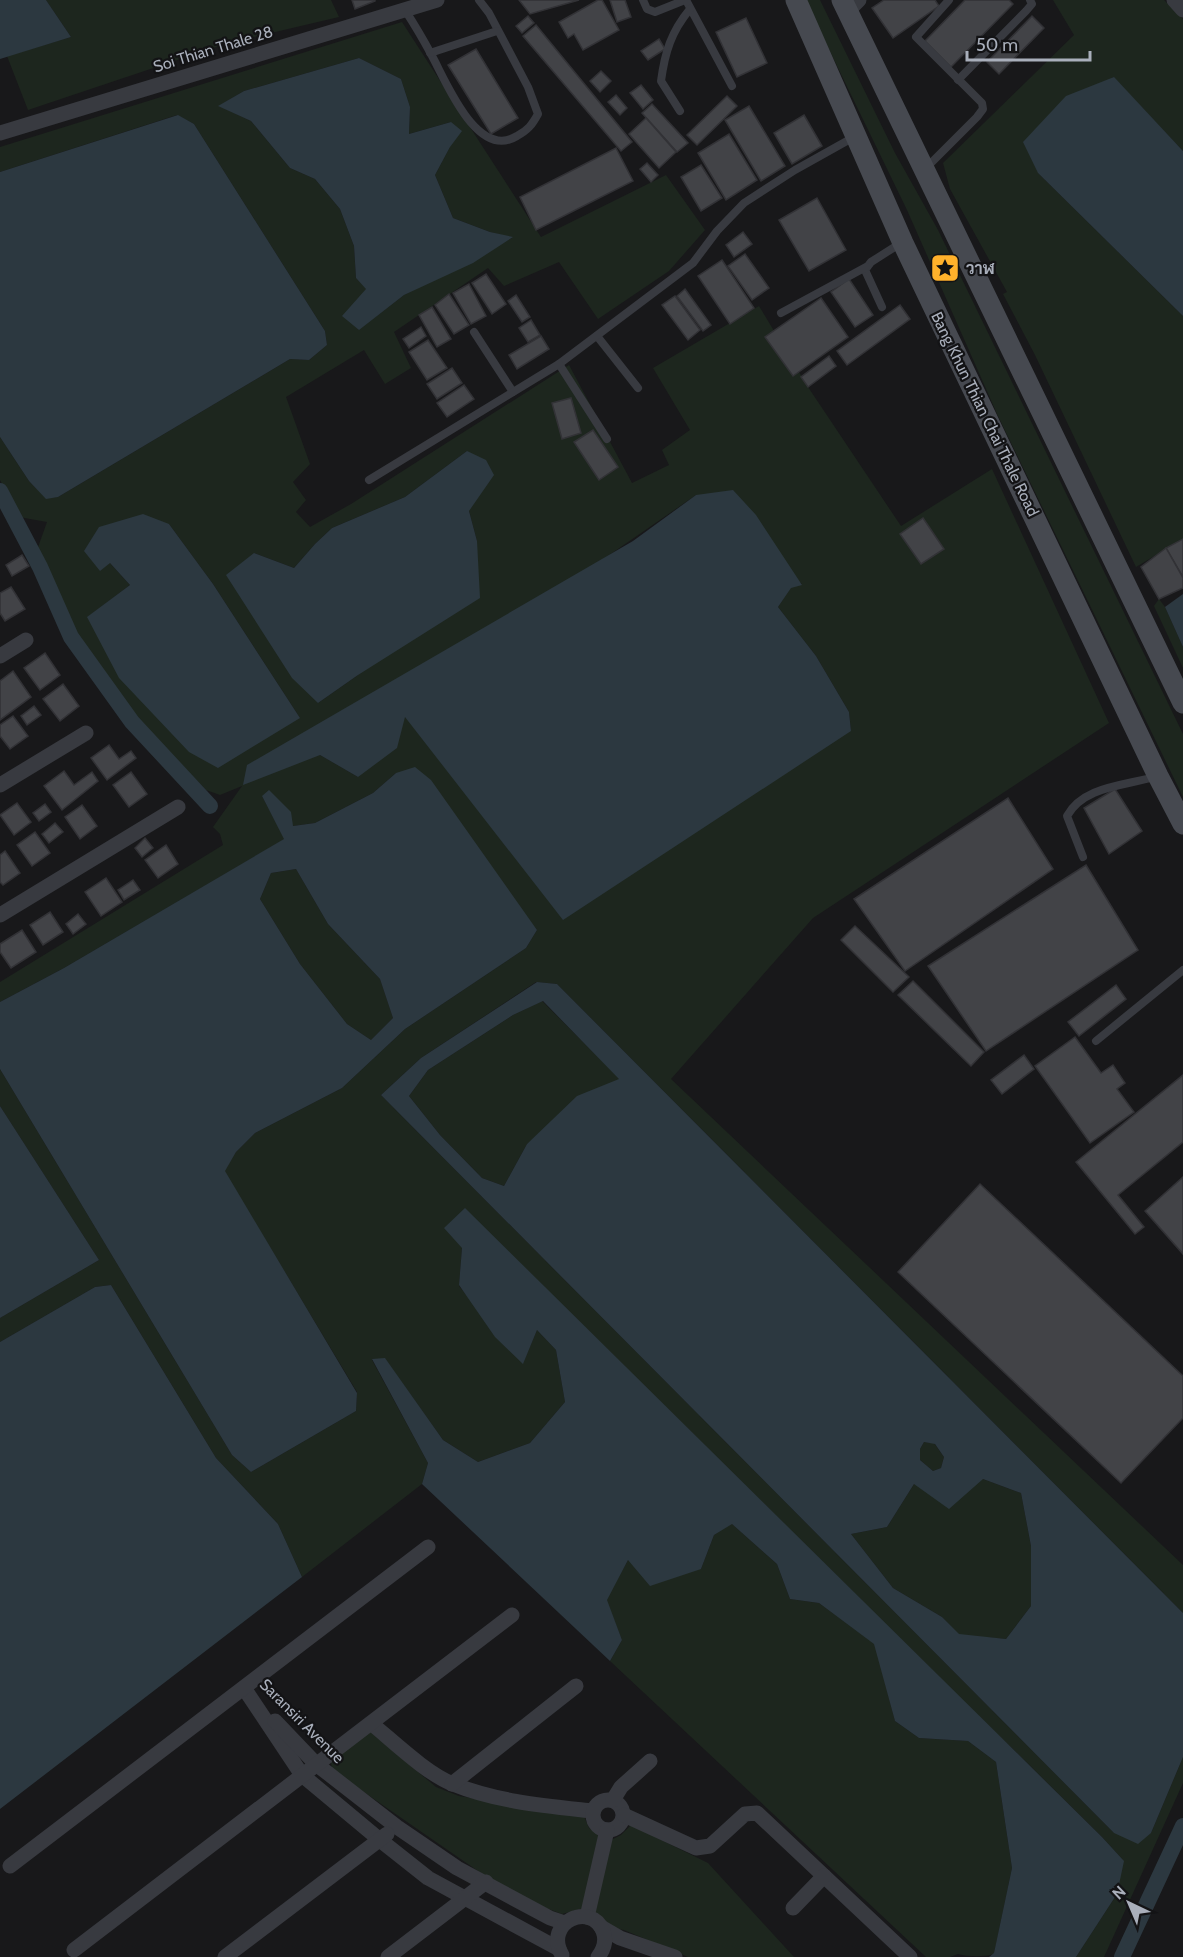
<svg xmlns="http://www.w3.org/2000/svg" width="1183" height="1957" viewBox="0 0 1183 1957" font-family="Cabin,Sarabun,sans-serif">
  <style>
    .green { fill: #1d261e; fill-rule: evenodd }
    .water { fill: #2c3840; fill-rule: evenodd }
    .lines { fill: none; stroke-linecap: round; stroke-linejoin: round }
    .canal { stroke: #2c3840; stroke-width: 16 }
    .building { fill: #424347; stroke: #323236; stroke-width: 1.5 }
    .service { stroke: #383a40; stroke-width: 8 }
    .minor { stroke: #383a40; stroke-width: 15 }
    .secondary { stroke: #464950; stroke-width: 21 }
    .labels { text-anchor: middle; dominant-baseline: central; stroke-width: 4.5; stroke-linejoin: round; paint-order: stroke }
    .street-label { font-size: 16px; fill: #a9afbb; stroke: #131315 }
    .poi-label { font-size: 16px; font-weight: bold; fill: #a9afbb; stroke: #131315; text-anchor: start }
  </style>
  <rect width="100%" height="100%" fill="#18181a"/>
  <!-- green -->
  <g class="green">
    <path d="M46 0H331L339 17 228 43 28 110 7 56 71 37Z"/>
    <path d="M805 0H820L895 153 938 230 1183 734V797L998 416 907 210Z"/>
    <path d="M1053 0H1164L1183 19V151L1113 77 1038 173 1183 316V539L1136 567 1035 355 1003 294 1007 292 950 189 943 163 1074 35Z"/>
    <path d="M402 22 541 237 666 175 705 230 669 271 598 319 559 262 504 286 488 268 394 332 411 368 385 384 364 350 286 397 310 464 293 482 306 500 296 512 310 527 351 504 569 365 632 483 669 465 662 450 690 430 653 368 759 306 808 387 901 526 992 469 1109 723 813 918 671 1079 1183 1565V1613L557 984 536 982 421 1058 381 1095 1114 1833H1151L1183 1757V1783L1104 1957H1076L1117 1894 1123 1860 1102 1837 1012 1748 462 1248 459 1286 523 1363 537 1330 556 1350 565 1402 530 1443 478 1462 443 1440 385 1359 372 1360 428 1463 422 1484 302 1577 278 1524 216 1458 111 1285 95 1287 0 1342V1318L99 1260 0 1106V1069L232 1455 251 1472 356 1411 357 1392 224 1171 236 1152 255 1133 342 1088 405 1029 526 948 537 930 396 773 373 793 315 823 293 826 262 796 285 839 64 968 0 1002V982L223 845 220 834 213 827 242 786 220 795 206 790 133 715 96 664 65 614 37 550 47 522 19 517 0 480V437L29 481 46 498 58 497 290 359 309 360 327 345 325 331 194 124 177 115 0 172V147ZM359 58 401 79 410 107 409 134 451 122 450 147 435 175 453 218 490 232 512 238 404 295 358 330 367 289 356 278 354 246 340 209 315 179 290 168 251 121 219 106 244 91ZM467 451 469 511 477 541 358 675 318 703 254 553 294 568 315 544 332 528 405 497ZM696 495 802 584 791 587 778 607 816 656 849 712 851 731 404 716 358 777 320 755ZM169 524 213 584 300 718 88 617 130 585 110 563Z"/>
    <path d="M1159 599 1165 607 1183 647V668L1154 606Z"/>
    <path d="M296 869 328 924 380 979 393 1018 371 1040 347 1024 300 964 260 899 271 873Z"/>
    <path d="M542 1001 620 1079 527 1144 504 1186 482 1178 440 1135 409 1096 428 1070 513 1015Z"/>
    <path d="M924 1442 934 1443 944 1457 941 1468 933 1471 920 1460V1449Z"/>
    <path d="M983 1479 1021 1493 1031 1546V1606L1006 1639 959 1635 942 1617 893 1588 851 1534 887 1527 914 1484Z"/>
    <path d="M731 1523 777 1564 790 1599 819 1603 875 1644 895 1721 919 1738 968 1741 996 1762 1012 1868 994 1954C986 1957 968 1957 958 1954L950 1957H926L610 1661 622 1640 606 1600 628 1560 701 1569 714 1535Z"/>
    <path d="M368 1730 436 1787 459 1796 584 1816 589 1828 611 1840 621 1835 631 1825 708 1863 794 1957H688L624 1930 610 1928 597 1913 580 1909 562 1914 535 1904 491 1880 332 1770 331 1762Z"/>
  </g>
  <!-- water -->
  <g class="water">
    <path d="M0 0H46L71 37 0 59Z"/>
    <path d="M359 58 401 79 410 107 409 134 451 122 462 131 450 147 435 175 453 218 490 232 513 237 473 263 404 295 359 330 342 316 366 289 356 278 354 246 340 209 315 179 290 168 251 121 218 106 244 91Z"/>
    <path d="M1114 77 1183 151V316L1038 173 1023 142 1066 96Z"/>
    <path d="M178 115 194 124 325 331 327 345 309 360 290 359 58 497 46 499 29 481 0 437V172Z"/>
    <path d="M467 451 486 460 494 475 469 511 477 541 480 598 358 675 318 703 292 678 226 575 254 553 294 568 315 544 332 528 405 497Z"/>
    <path d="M733 490 756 515 802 585 791 588 778 607 816 656 849 712 851 731 563 920 405 717 397 748 358 777 320 755 243 785 247 765 633 541 696 495Z"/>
    <path d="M143 514 169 524 213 584 300 718 218 768 189 752 119 678 87 617 130 585 110 563 100 571 84 551 99 527Z"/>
    <path d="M1183 594V647L1165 607Z"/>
    <path d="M415 767 431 780 537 930 526 948 405 1029 342 1088 255 1133 236 1152 225 1171 357 1393 356 1411 251 1472 232 1455 0 1069V1002L64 968 284 839 262 796 269 790 291 812 293 826 315 823 373 793 396 773ZM296 869 328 924 380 979 393 1018 371 1040 347 1024 300 964 260 899 271 873Z"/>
    <path d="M537 982 557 984 1183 1613V1757L1151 1833 1138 1844 1114 1833 381 1095 421 1058ZM543 1001 619 1079 577 1096 527 1144 504 1186 482 1178 440 1135 409 1096 428 1070 513 1015ZM924 1442 935 1444 944 1457 941 1468 933 1471 920 1460V1449ZM983 1479 1021 1493 1031 1546V1606L1006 1639 959 1634 942 1617 893 1588 851 1534 887 1527 914 1484 949 1509Z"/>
    <path d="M0 1106 99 1260 0 1318Z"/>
    <path d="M465 1208 1102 1837 1124 1861 1117 1894 1076 1957H989L994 1953 1012 1868 996 1762 968 1741 919 1738 895 1721 874 1644 819 1603 790 1599 777 1564 732 1524 714 1535 701 1569 650 1586 628 1560 607 1600 622 1640 610 1661 422 1484 428 1463 372 1359 385 1358 443 1440 478 1462 530 1443 565 1402 556 1350 537 1330 523 1364 495 1337 459 1285 462 1248 444 1228Z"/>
    <path d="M111 1285 216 1458 278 1524 302 1577 0 1809V1342L95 1287Z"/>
  </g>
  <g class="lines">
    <!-- canal -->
    <g class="canal">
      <path d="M0 491 40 567 71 637 132 722 210 806"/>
      <path d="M1122 1957 1183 1826"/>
    </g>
  </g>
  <!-- building -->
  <g class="building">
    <path d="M352 0H375V1L355 9Z"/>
    <path d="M519 0H579L530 14Z"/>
    <path d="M598 0H602L619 30 583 50 574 34 568 38 559 22Z"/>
    <path d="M610 0H625L631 17 617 22Z"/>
    <path d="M884 0H935L939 6 893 38 872 8Z"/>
    <path d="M965 0H1009L1013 4 951 67 925 41Z"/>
    <path d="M528 16 534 23 522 33 516 26Z"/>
    <path d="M1032 16 1044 28 999 74 987 62Z"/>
    <path d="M746 18 767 63 737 77 716 32Z"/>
    <path d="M536 25 632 142 621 151 523 36Z"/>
    <path d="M659 39 665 49 648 60 641 51Z"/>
    <path d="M476 49 518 118 491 134 448 65Z"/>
    <path d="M601 71 611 81 600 92 590 81Z"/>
    <path d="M641 85 653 100 643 109 630 93Z"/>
    <path d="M616 95 627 108 620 115 608 102Z"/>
    <path d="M727 96 737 106 697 145 687 135Z"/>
    <path d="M652 104 688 143 677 152 642 113Z"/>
    <path d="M749 106 785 166 761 181 725 120Z"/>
    <path d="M804 115 822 146 792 164 774 133Z"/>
    <path d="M646 118 676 152 659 168 629 134Z"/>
    <path d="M729 134 757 180 726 200 698 153Z"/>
    <path d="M616 148 633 181 536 230 520 197Z"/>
    <path d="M647 163 658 175 651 182 640 169Z"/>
    <path d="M701 165 722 198 701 211 681 177Z"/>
    <path d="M817 198 846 250 809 271 779 220Z"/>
    <path d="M743 232 752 244 734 257 726 245Z"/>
    <path d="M745 254 769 288 752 300 728 266Z"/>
    <path d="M722 260 754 308 730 324 698 276Z"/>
    <path d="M486 274 506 304 492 314 472 283Z"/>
    <path d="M849 279 873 315 855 327 831 292Z"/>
    <path d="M469 284 486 316 471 324 453 293Z"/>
    <path d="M685 289 711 325 703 331 677 296Z"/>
    <path d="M449 294 469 325 454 334 435 305Z"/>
    <path d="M516 295 530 317 522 322 508 301Z"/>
    <path d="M675 296 700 330 688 340 662 305Z"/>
    <path d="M821 298 848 337 793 376 765 337Z"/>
    <path d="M900 305 910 319 847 365 837 351Z"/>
    <path d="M432 307 451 339 437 347 419 315Z"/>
    <path d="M531 320 540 335 528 342 519 328Z"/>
    <path d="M421 327 426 336 409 348 403 339Z"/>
    <path d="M541 336 549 349 517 369 509 355Z"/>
    <path d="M428 340 447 368 427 380 409 352Z"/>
    <path d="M829 356 836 366 808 387 801 377Z"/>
    <path d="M452 368 462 383 437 399 427 384Z"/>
    <path d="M464 385 474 399 447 417 437 403Z"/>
    <path d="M571 398 581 433 562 439 552 403Z"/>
    <path d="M593 430 618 467 599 480 574 442Z"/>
    <path d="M923 518 944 549 921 564 900 534Z"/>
    <path d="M1183 539V577L1166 548Z"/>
    <path d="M1166 548 1183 578V588L1159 599 1141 567Z"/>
    <path d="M22 555 29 566 12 576 6 565Z"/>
    <path d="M11 587 25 609 5 621 0 613V593Z"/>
    <path d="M45 653 60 675 40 690 24 668Z"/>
    <path d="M13 671 31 697 0 720V681Z"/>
    <path d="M63 684 79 706 60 721 43 699Z"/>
    <path d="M34 706 41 715 27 725 21 716Z"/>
    <path d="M13 716 28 736 10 749 0 736V725Z"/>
    <path d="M109 745 119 759 131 751 136 758 107 780 91 758Z"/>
    <path d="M64 771 74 785 92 772 98 781 62 810 44 786Z"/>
    <path d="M131 772 147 794 129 807 113 785Z"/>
    <path d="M1115 789 1142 831 1109 854 1084 808Z"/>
    <path d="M1008 798 1053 869 905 971 854 899Z"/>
    <path d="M17 803 31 822 14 835 0 815Z"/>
    <path d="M45 804 51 812 39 821 33 813Z"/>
    <path d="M82 805 97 826 80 839 65 817Z"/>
    <path d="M55 823 63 832 49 843 42 834Z"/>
    <path d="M35 832 50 853 32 866 17 845Z"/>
    <path d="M145 838 153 848 142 857 135 848Z"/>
    <path d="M166 845 178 864 158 878 145 860Z"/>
    <path d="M5 851 20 873 3 885 0 882V855Z"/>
    <path d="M1086 865 1138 950 986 1051 928 966Z"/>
    <path d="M106 878 122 902 101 916 85 892Z"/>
    <path d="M133 880 140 890 124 900 118 890Z"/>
    <path d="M50 912 63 932 43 945 30 925Z"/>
    <path d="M78 914 86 924 73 934 66 924Z"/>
    <path d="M855 926 909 977 893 992 841 940Z"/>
    <path d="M22 930 36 952 11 968 0 952V944Z"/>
    <path d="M913 981 984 1052 971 1066 898 995Z"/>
    <path d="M1116 985 1126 999 1079 1036 1068 1022Z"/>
    <path d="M1075 1037 1101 1073 1113 1065 1125 1083 1117 1089 1134 1112 1090 1143 1035 1066Z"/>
    <path d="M1024 1055 1034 1069 1002 1094 991 1080Z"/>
    <path d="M1183 1075V1142L1118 1195 1144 1227 1135 1234 1076 1162Z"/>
    <path d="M1183 1177V1254L1145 1211Z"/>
    <path d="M980 1184 1183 1376V1418L1121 1483 898 1272Z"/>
  </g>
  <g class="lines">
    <!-- service -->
    <g class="service">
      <path d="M643 0 647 9 655 12 685 0"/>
      <path d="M686 0 732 86"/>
      <path d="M405 10C414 24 423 39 431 54 446 81 477 161 517 136 528 130 532 125 538 114L528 87 489 13 479 0"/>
      <path d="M430 53 497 31"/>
      <path d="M958 80 1026 11 1032 4 1030 0"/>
      <path d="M680 111 661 81C665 52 671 32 690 9"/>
      <path d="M925 169 977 117 983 109 982 103 916 37 949 0"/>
      <path d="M882 307 865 270 871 262 901 243"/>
      <path d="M781 313 866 267"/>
      <path d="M474 332 513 392"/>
      <path d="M597 336 638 388"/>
      <path d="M607 439 559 364 693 263 717 231 744 203 795 170 854 137"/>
      <path d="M369 480 559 364"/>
      <path d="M1083 857 1067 816C1084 785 1127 786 1157 776"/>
      <path d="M1096 1041 1183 970"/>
    </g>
    <!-- minor -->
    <g class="minor">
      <path d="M1174 0 1183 10"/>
      <path d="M848 11 859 0"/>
      <path d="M0 133 437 0"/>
      <path d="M0 656 26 640"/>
      <path d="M0 785 86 733"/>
      <path d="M0 915 178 807"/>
      <path d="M244 1688 302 1775 380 1840 428 1878 559 1949"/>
      <path d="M275 1721 316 1764 397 1827 457 1868 550 1918 565 1923"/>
      <path d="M372 1724C394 1742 427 1774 453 1784 497 1802 547 1806 593 1811"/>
      <path d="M452 1784 576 1686"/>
      <circle cx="608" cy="1815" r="15"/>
      <path d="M613 1800 621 1787 650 1761"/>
      <path d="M624 1815 696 1848 710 1846 745 1814 757 1813 910 1957"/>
      <path d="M10 1866 428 1547"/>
      <path d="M793 1908 824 1876"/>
      <path d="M587 1917 607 1830"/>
      <path d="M601 1927 620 1938 675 1957"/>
      <path d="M74 1950 512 1615"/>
      <path d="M562 1955C543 1922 591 1901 603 1931 607 1941 604 1949 598 1957"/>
      <path d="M225 1957 387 1834"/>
      <path d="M388 1957 486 1882"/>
    </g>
    <!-- secondary -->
    <g class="secondary">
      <path d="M796 0 903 243 1158 776 1183 824"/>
      <path d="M842 0 1183 703"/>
    </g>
  </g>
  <!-- icons -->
  <defs>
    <g id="sight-square" transform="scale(1.5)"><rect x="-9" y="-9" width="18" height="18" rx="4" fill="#ffb12b" stroke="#131315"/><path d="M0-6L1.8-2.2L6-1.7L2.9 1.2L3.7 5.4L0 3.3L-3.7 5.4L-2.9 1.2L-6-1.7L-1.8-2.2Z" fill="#111"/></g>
  </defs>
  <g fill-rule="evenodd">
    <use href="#sight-square" x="945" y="268"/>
  </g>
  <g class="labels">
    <!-- street labels -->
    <g class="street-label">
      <text transform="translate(213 49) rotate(-17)">Soi Thian Thale 28</text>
      <text transform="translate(985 414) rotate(64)">Bang Khun Thian Chai Thale Road</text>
      <text transform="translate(302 1721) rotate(45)">Saransiri Avenue</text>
    </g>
    <!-- poi labels -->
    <g class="poi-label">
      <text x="966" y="268">วาฬ</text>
    </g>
  </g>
  <!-- north arrow -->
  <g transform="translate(1129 1903) rotate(316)" stroke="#131315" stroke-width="4.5" paint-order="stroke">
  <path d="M0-4.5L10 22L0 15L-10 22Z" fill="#a9afbb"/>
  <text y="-9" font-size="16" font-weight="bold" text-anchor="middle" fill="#a9afbb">N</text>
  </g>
  <!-- scale -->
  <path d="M967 51v9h123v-9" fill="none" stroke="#a9afbb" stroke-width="3"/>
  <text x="976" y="51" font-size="18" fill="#a9afbb" stroke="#131315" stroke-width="4.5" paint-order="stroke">50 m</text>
</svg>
